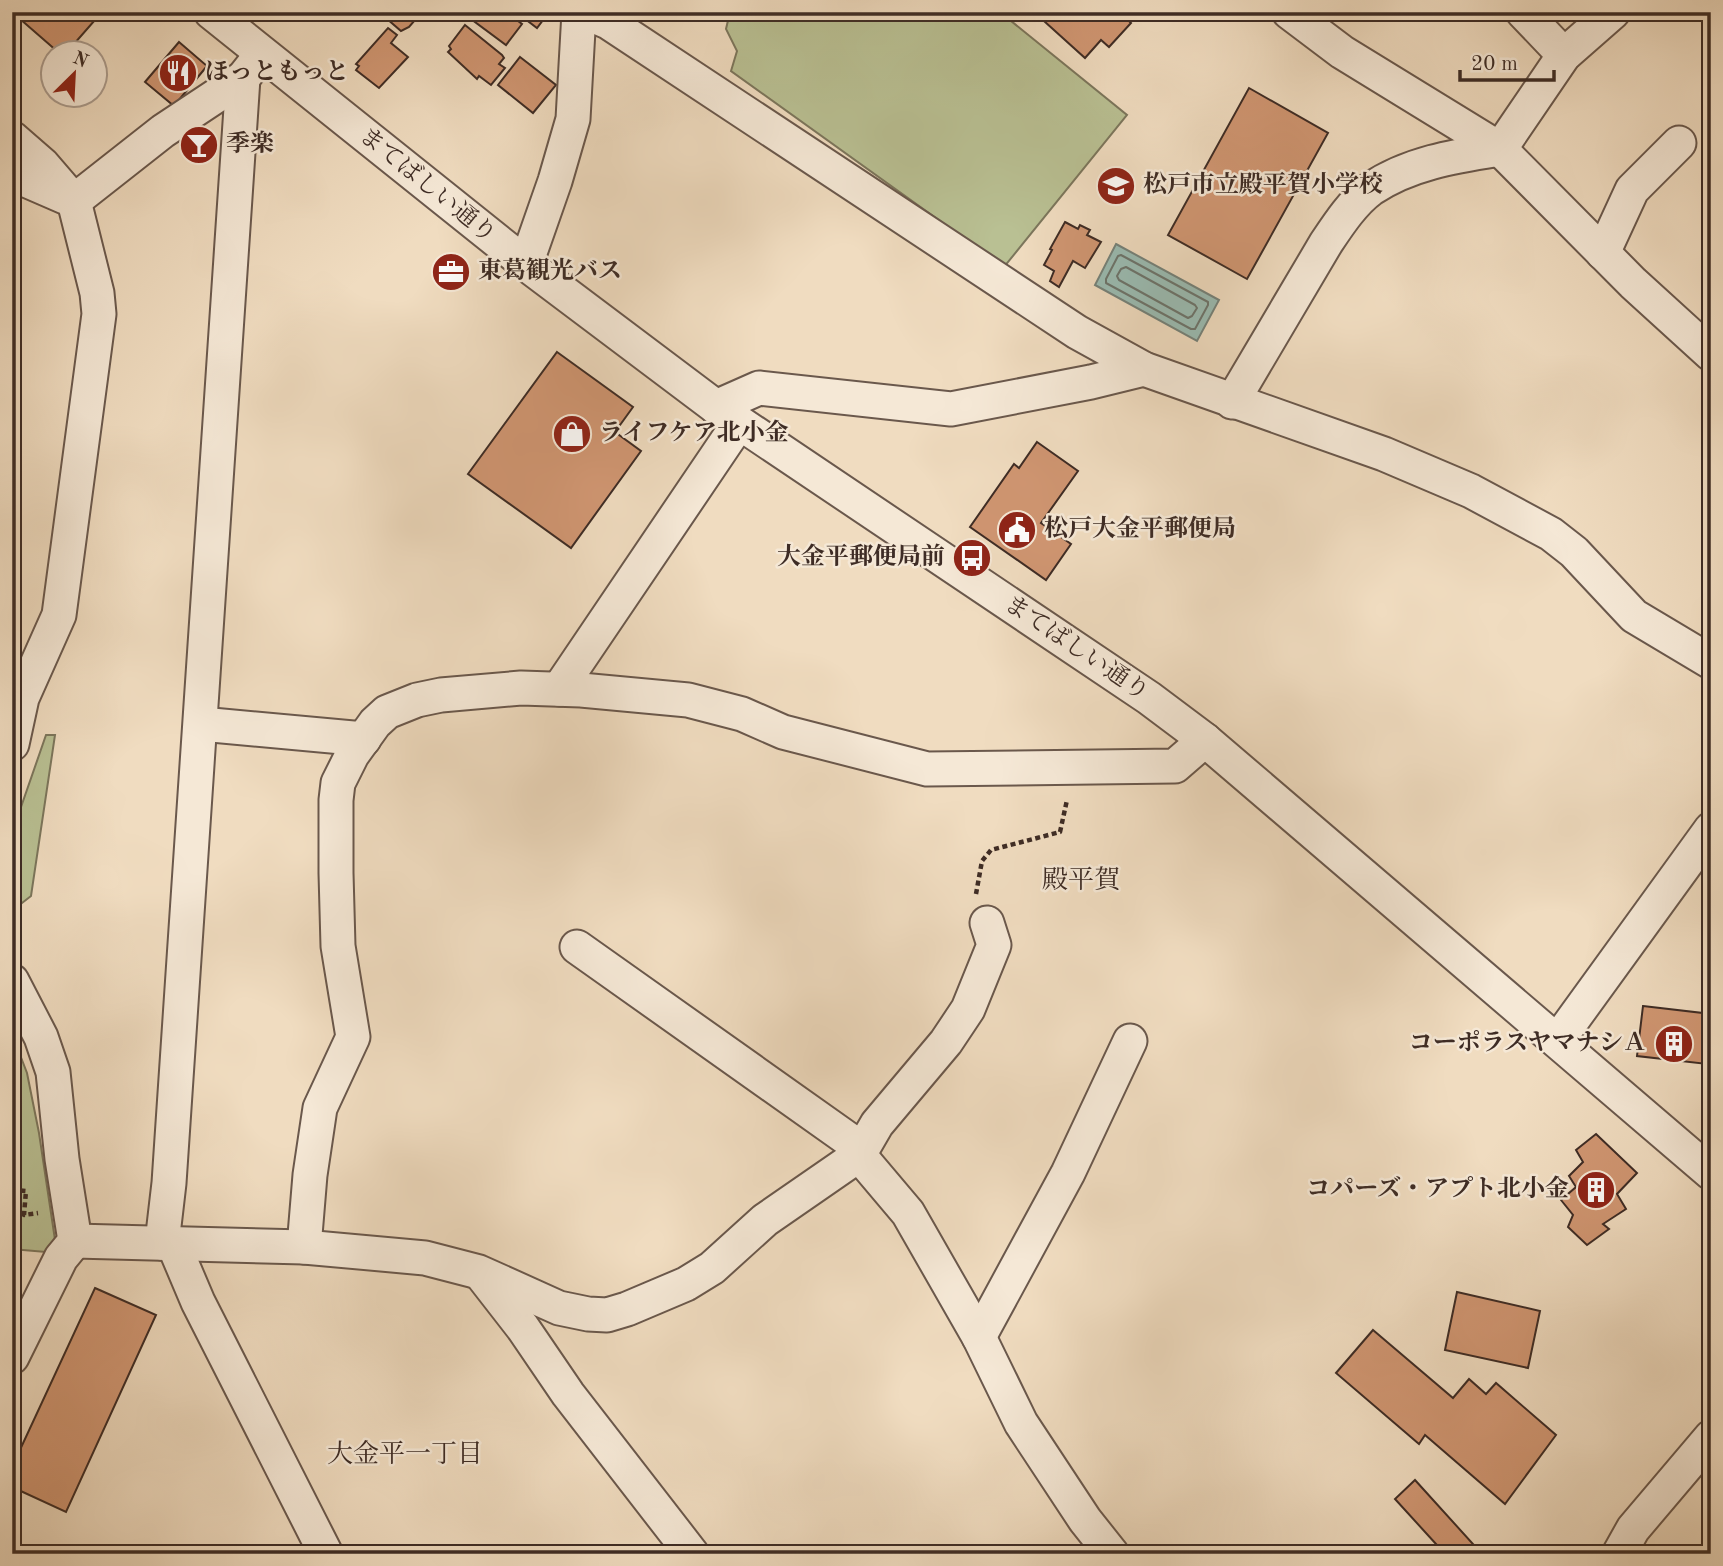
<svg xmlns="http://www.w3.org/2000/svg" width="1723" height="1566" viewBox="0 0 1723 1566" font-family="'Old Standard TT','Noto Serif JP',serif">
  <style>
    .green { fill: #b9c093; stroke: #7c765c; stroke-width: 2 }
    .water { fill: #9abcb3; stroke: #75827a; stroke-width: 2 }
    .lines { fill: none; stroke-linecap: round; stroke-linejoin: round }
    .shore { stroke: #6c746c; stroke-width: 2 }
    .building { fill: #d09672; stroke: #3e2c25; stroke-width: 2 }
    .minor-casing { stroke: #6a584c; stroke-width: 37 }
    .path { stroke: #3e2c25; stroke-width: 4.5; stroke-dasharray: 5 3.5; stroke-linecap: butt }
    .minor { stroke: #f5e8d6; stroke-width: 33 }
    .labels { text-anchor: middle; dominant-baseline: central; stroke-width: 5; stroke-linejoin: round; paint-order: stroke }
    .poi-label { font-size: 24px; font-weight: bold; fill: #3e2c25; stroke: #f5e8d6; text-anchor: start }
    .street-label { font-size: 24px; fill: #3e2c25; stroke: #f5e8d6 }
    .neighbourhood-label { font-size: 26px; fill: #3e2c25; stroke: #f5e8d6 }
  </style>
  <rect width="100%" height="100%" fill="#f0dcc0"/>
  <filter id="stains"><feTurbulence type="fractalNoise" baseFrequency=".00286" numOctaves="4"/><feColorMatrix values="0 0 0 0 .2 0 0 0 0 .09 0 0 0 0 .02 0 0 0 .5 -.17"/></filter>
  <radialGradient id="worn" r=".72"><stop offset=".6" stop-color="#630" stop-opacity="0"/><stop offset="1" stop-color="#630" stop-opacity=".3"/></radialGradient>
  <!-- green -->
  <g class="green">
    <path d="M730 12H1000L1127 115 1004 267 731 71 737 51 726 29Z"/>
    <path d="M46 735H55L31 896 13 910 12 833Z"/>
    <path d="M12 1034 27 1073 39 1133 57 1253 12 1249Z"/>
  </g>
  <!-- water -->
  <path class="water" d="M1116 244 1219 300 1197 341 1095 285Z"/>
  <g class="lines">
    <!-- shore -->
    <g class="shore">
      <path d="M1121 255 1208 302V305L1195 329H1191L1106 283V279L1118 256Z"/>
      <path d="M1126 267 1195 305 1197 308 1192 316 1188 318 1119 280 1117 276 1121 269Z"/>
    </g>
  </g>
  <!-- building -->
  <g class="building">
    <path d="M12 12H102L67 52H58Z"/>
    <path d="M379 12H422L409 27 401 31Z"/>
    <path d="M477 12H506L522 24 506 45 471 19Z"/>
    <path d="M516 12H549L537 28Z"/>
    <path d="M1034 12H1120L1131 23 1109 47 1101 40 1085 58Z"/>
    <path d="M465 25 502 55 504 58 499 64 505 68 491 85 479 76 477 79 448 52 451 49 449 46Z"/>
    <path d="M388 28 397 35 391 43 408 57 379 88 356 70 359 66 356 64Z"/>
    <path d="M179 42 207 66 174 106 145 82Z"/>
    <path d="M520 57 556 85 533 113 498 85Z"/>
    <path d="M1249 88 1328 133 1247 279 1168 235Z"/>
    <path d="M1065 222 1078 229 1080 225 1090 230 1087 235 1101 242 1085 268 1073 261 1059 287 1050 281 1054 271 1044 265 1052 250 1050 249Z"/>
    <path d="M557 352 633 407 615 432 641 451 571 548 468 474Z"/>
    <path d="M1037 442 1078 471 1041 523 1071 544 1046 580 970 527 1014 464 1019 468Z"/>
    <path d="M1643 1006 1711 1014 1707 1064 1637 1056Z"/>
    <path d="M1596 1134 1637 1173 1617 1194 1626 1209 1603 1224 1609 1229 1587 1245 1568 1227 1573 1215 1561 1200 1576 1187 1569 1176 1583 1162 1576 1150Z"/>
    <path d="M95 1288 156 1315 66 1512 12 1487V1467Z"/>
    <path d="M1457 1292 1540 1311 1528 1368 1445 1350Z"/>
    <path d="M1373 1330 1453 1398 1469 1379 1486 1394 1496 1383 1556 1435 1505 1504 1425 1435 1419 1444 1336 1373Z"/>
    <path d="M1415 1480 1482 1554H1428L1427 1552 1436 1544 1395 1499Z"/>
  </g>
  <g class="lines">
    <!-- minor casing -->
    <g class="minor-casing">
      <g id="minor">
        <path d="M211 12 526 264 716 407 1149 698 1205 740 1711 1173"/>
        <path d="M585 12 608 22 1077 332 1144 369 1384 454 1471 491 1551 534 1574 552 1634 616 1711 662"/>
        <path d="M1289 12 1342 52 1500 149 1633 283 1711 354"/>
        <path d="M1523 12 1564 55"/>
        <path d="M12 138 43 165 74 201 97 293 99 314 59 615 22 698 12 744"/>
        <path d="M12 174 65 197"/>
        <path d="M74 201 163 131 243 78"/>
        <path d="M1603 253 1632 190 1679 143"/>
        <path d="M526 264 555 181 573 119 579 12"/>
        <path d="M1232 402 1326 243C1338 225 1353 202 1371 189 1409 163 1456 156 1500 149L1564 55 1613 12"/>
        <path d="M716 407 759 388 951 409 1091 382 1144 369"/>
        <path d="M559 689 739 423"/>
        <path d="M201 724 364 739"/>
        <path d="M577 947 862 1149"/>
        <path d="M12 981 41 1037 53 1072 62 1159 75 1241 61 1258 12 1357"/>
        <path d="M1558 1040 1711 829"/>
        <path d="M859 1155 908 1213 979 1337 1021 1423 1085 1520 1112 1554"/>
        <path d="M75 1241 304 1247 425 1258 479 1272 559 1308 588 1314 607 1315 627 1309 686 1284 712 1268 765 1220 859 1155 877 1124 946 1042 968 1009 994 945 987 923"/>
        <path d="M162 1243 169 1183 243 78 262 54"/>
        <path d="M173 1243 198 1302 326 1554"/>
        <path d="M304 1247 310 1175 320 1108 353 1037 338 946 336 873V800L338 783 352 755 375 723 387 712 417 700 441 695 521 688 581 690 688 700 742 714 783 732 927 769 1175 766 1205 740"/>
        <path d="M481 1274 523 1328 568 1394 692 1554"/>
        <path d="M979 1337 1068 1173 1130 1041"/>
        <path d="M1619 1554 1633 1529 1711 1437"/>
      </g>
    </g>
    <!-- path -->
    <g class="path">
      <path d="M976 894 982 861 991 850 1060 832 1067 800"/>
      <path d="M12 1190 26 1191 24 1215 38 1213"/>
    </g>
    <!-- minor -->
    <use href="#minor" class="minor"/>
  </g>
  <!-- icons -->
  <defs>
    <g id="restaurant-disc" transform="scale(2.0125)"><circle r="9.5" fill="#8f2418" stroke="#f5e8d6"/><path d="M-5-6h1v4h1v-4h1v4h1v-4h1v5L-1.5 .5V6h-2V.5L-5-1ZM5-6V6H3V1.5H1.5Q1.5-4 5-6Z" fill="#fff"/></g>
    <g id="bar-disc" transform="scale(2.0125)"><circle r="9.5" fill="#8f2418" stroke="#f5e8d6"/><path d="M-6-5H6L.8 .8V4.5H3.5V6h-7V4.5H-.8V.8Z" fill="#fff"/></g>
    <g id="school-disc" transform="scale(2.0125)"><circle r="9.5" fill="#8f2418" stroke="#f5e8d6"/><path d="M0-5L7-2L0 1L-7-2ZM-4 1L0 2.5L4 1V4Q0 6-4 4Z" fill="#fff"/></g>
    <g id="office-disc" transform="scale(2.0125)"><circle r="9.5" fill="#8f2418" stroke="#f5e8d6"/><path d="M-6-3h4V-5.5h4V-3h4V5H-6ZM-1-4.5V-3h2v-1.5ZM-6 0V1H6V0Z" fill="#fff"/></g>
    <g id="shop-disc" transform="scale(2.0125)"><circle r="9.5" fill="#8f2418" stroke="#f5e8d6"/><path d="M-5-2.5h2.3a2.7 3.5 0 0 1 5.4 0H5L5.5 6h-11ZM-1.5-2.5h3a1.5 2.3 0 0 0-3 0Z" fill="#fff"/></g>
    <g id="civic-disc" transform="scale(2.0125)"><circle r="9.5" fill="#8f2418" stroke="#f5e8d6"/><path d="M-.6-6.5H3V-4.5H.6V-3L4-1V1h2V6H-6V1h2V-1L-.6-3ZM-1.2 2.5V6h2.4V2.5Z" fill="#fff"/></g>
    <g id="bus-disc" transform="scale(2.0125)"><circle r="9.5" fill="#8f2418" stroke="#f5e8d6"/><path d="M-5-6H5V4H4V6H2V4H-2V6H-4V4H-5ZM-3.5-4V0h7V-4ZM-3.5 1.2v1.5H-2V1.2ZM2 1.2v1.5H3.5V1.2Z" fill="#fff"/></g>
    <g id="building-disc" transform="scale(2.0125)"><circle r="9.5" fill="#8f2418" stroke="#f5e8d6"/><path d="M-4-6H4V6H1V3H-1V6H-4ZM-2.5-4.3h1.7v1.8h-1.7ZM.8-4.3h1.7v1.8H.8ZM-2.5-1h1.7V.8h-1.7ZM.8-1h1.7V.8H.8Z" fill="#fff"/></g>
  </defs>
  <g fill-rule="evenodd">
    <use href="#restaurant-disc" x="178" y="73"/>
    <use href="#bar-disc" x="199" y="145"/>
    <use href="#school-disc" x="1116" y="186"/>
    <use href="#office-disc" x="451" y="272"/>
    <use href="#shop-disc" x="572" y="434"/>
    <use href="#civic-disc" x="1017" y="530"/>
    <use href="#bus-disc" x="972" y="558"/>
    <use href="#building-disc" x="1674" y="1044"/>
    <use href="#building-disc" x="1596" y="1190"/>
  </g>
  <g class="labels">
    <!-- poi labels -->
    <g class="poi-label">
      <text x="205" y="73">ほっともっと</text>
      <text x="226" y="145">季楽</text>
      <text x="1143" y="186">松戸市立殿平賀小学校</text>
      <text x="478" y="272">東葛観光バス</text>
      <text x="599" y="434">ライフケア北小金</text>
      <text x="1044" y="530">松戸大金平郵便局</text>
      <text x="945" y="558" text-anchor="end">大金平郵便局前</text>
      <text x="1647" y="1044" text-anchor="end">コーポラスヤマナシＡ</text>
      <text x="1569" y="1190" text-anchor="end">コパーズ・アプト北小金</text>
    </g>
    <!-- street labels -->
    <g class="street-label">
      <text transform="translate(427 186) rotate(39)">まてばしい通り</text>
      <text transform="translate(1076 649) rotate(34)">まてばしい通り</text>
    </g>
    <!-- neighbourhood labels -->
    <g class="neighbourhood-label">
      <text x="1081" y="881">殿平賀</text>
      <text x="405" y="1455">大金平一丁目</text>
    </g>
  </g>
  <!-- margin -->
  <rect width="1723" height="1566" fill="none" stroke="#f0dcc0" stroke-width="42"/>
  <rect x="14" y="14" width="1695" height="1538" fill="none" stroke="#3e2c25" stroke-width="3.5"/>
  <rect x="21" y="21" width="1681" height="1524" fill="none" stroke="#3e2c25" stroke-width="2"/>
  <!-- north arrow -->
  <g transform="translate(74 74) rotate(24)"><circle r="33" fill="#f5e8d6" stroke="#ac9d8f" stroke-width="2"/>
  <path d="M0-5L12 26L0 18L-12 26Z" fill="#8f2418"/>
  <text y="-10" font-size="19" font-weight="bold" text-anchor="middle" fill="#3e2c25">N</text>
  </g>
  <!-- scale -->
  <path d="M1460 70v10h94v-10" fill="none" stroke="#3e2c25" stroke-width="3.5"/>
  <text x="1471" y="70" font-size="21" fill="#3e2c25" stroke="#f5e8d6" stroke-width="5" paint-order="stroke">20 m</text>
  <rect width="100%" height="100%" filter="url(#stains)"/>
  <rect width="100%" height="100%" fill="url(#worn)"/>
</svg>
